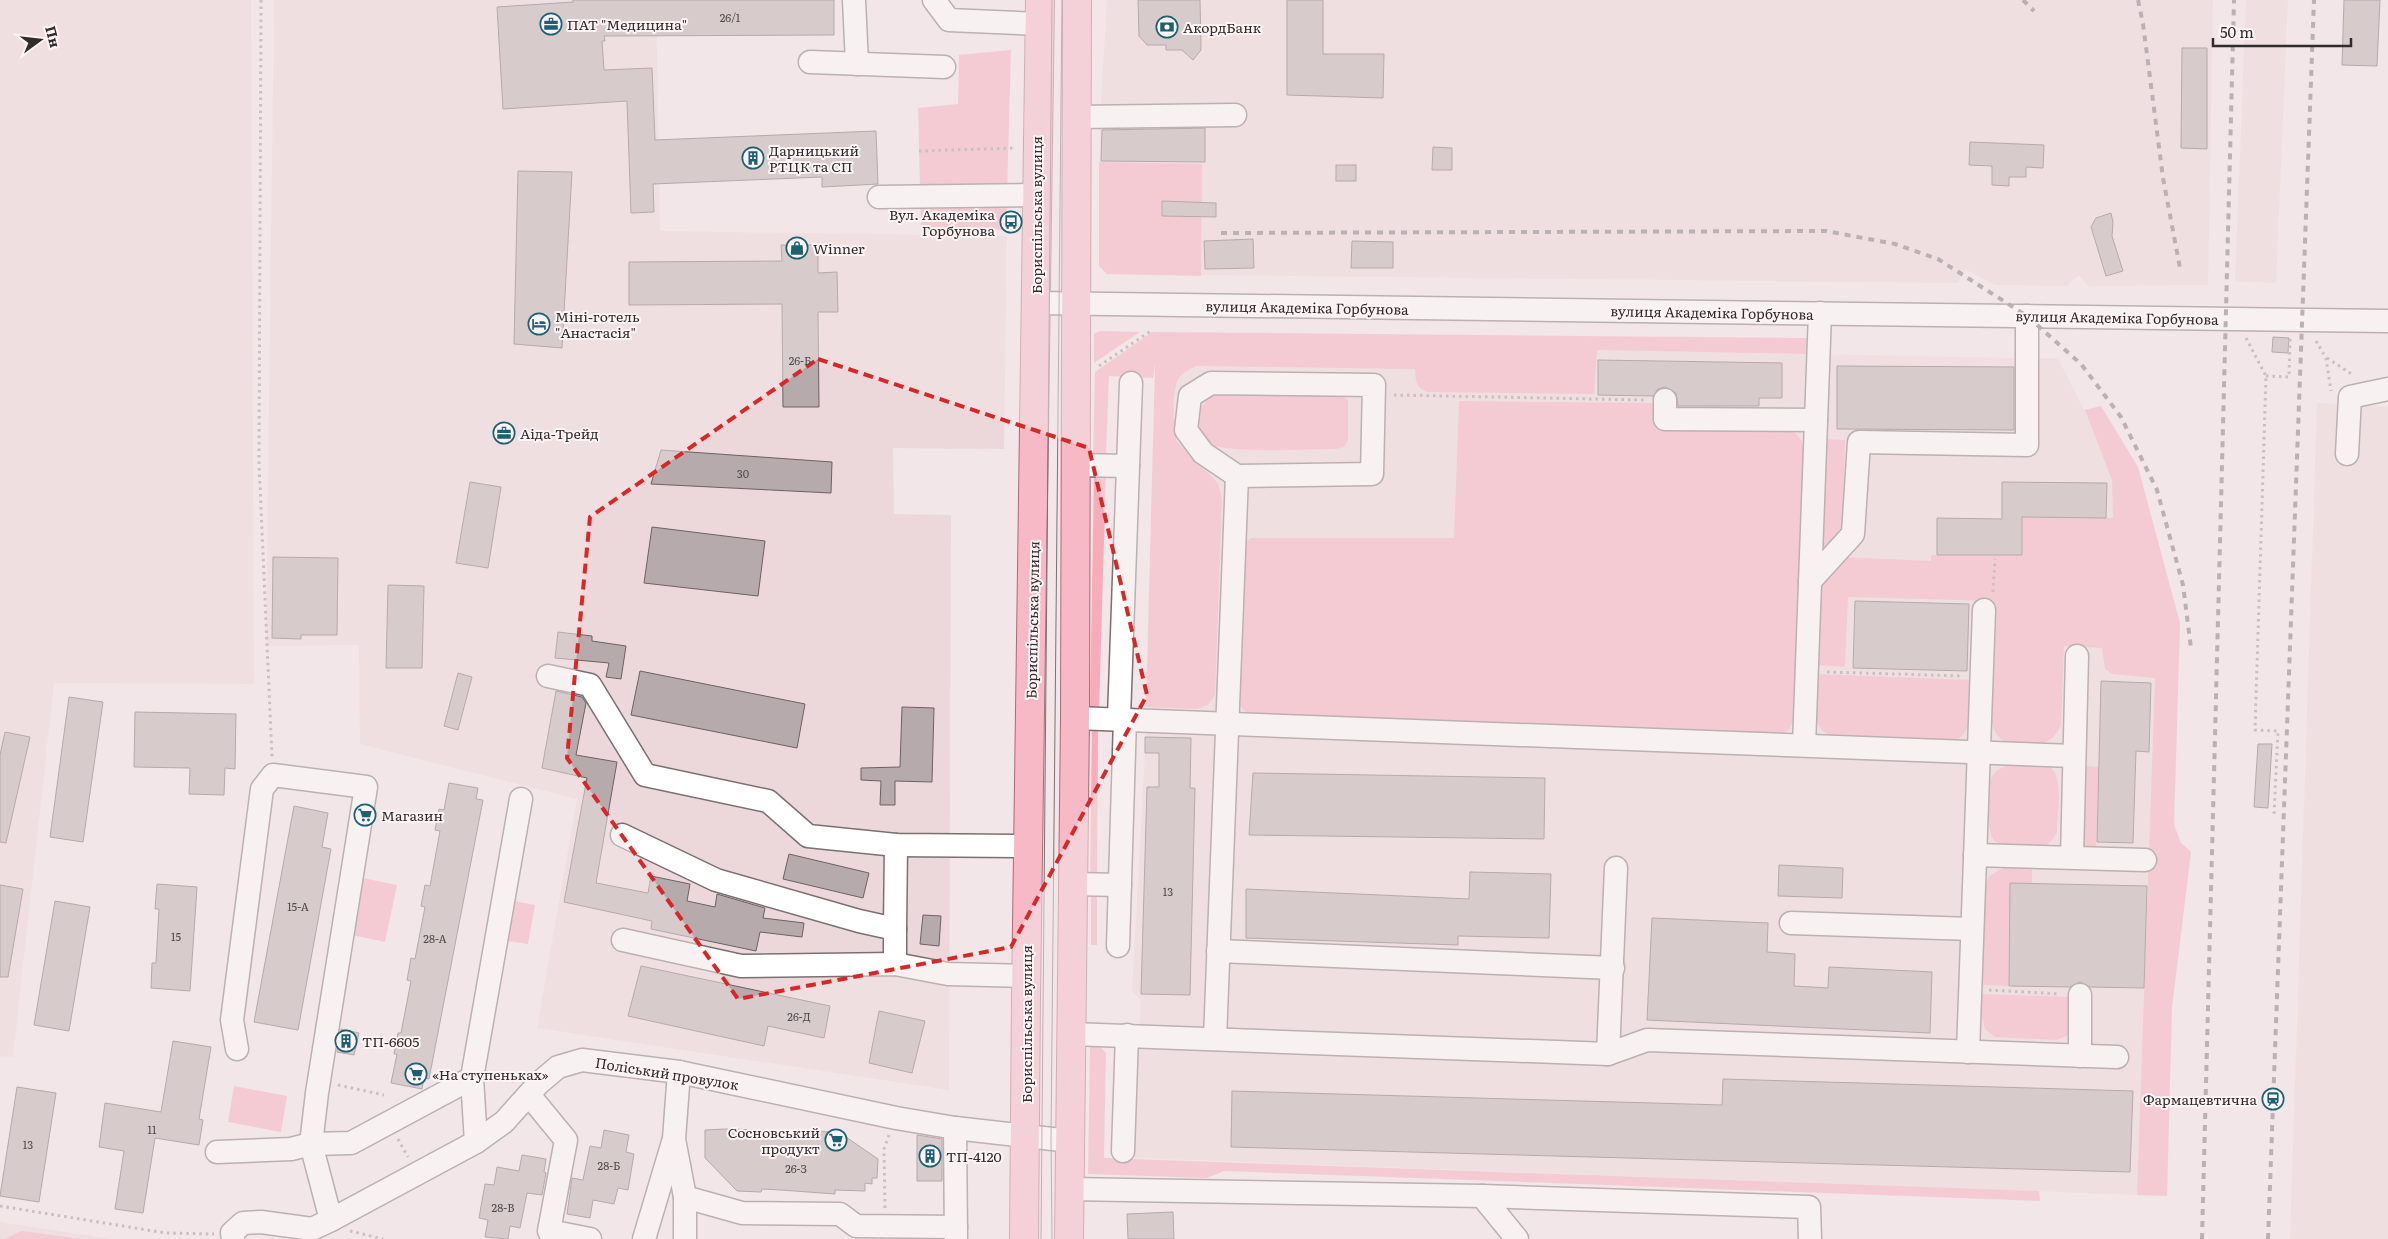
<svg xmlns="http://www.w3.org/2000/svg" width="2388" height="1239" viewBox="0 0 2388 1239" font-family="Literata,serif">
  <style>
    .built { fill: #ecd8da }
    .green { fill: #f7acb9 }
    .building { fill: #b6aaac; stroke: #6c6163 }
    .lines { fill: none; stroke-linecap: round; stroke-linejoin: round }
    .minor-casing { stroke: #7a7071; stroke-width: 25 }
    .major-casing { stroke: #ad6976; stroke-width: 30 }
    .path { stroke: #999092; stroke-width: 3; stroke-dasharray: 2.5 4; stroke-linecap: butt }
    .minor { stroke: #fff; stroke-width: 22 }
    .major { stroke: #f7b9c5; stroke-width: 28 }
    .tram { stroke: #797172; stroke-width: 1 }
    .rail { stroke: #797172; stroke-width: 4; stroke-dasharray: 6 6; stroke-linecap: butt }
    .marked { fill: none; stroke: #d62828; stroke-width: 4; stroke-dasharray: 10 6; stroke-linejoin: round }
    .labels { text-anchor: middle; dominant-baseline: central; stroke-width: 4; stroke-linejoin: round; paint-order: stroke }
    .number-label { font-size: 11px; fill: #524b4c }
    .poi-label { font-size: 14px; fill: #302b2c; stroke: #fef4f5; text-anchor: start }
    .street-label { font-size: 14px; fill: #302b2c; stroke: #fef4f5 }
  </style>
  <rect width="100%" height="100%" fill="#f2e6e8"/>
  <!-- built -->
  <g class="built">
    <path d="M0 0H251L254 684 54 683 13 1057 0 1056Z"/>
    <path d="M274 0H656L660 231 1007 236 1004 449 893 448 894 514 951 515 949 1090 537 1028 577 799 360 744 359 645 266 646Z"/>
    <path d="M1107 0H2213L2208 285 2088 286 2079 275 2067 286 1995 285 1965 269 1958 283 1107 274 1099 266 1100 117Z"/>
    <path d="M2246 0H2288L2276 283 2235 281Z"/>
    <path d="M1165 341 2058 359 2084 410 2101 406 2138 467 2180 623 2174 825 2181 843 2191 852 2172 1007 2167 1196 1133 1158 1141 1000 1132 992 1145 753 1156 353Z"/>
    <path d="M2317 403 2388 407V1239H2290Z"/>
    <path d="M0 1222 111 1239H0Z"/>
  </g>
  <!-- green -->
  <g class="green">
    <path d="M1011 50 1006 230 921 227 918 108 958 104 959 55Z"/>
    <path d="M1099 162 1202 164 1201 276 1107 274 1099 266Z"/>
    <path d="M1100 331 1140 332 1094 363V334Z"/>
    <path d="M1152 332 1808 338 1806 354 1597 350 1594 394 1427 392C1415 387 1416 381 1415 369L1196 366C1190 369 1182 373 1179 378 1171 390 1173 428 1177 442L1218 483 1222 499 1215 695 1208 705 1197 709 1146 707 1155 364 1153 378 1109 376 1106 455H1093L1095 372Z"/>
    <path d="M1215 393 1341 394 1348 400V440L1344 447 1336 449C1307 449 1232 454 1209 444 1201 441 1198 432 1198 425 1196 411 1205 401 1215 393Z"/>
    <path d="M1459 401 1658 403 1659 430 1788 429C1799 434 1802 439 1804 451L1794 718 1789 730 1780 735 1250 716C1243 710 1239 705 1237 696L1245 542 1251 538H1454Z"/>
    <path d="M2101 406 2138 467 2180 623 2174 825 2181 843 2191 852 2172 1007 2167 1196 2137 1195 2155 678 2112 674 2105 669 2102 648 2064 646 2061 726C2057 732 2054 738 2048 741 2037 747 2007 747 1999 737 1993 731 1992 723 1990 715L1993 601 1848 597 1845 667 1818 665 1820 587 1841 557 1931 561V555H2022V517L2113 518 2112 480 2085 410Z"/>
    <path d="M1824 439 1845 440 1842 536 1827 549 1823 547 1821 541Z"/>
    <path d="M1094 472H1106L1099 711H1090Z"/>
    <path d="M1815 674 1973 680C1972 702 1976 727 1957 740L1834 738C1806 726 1815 699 1815 674Z"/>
    <path d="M1092 730H1098L1097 877H1090Z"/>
    <path d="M2012 764C2023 764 2041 761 2051 768 2064 778 2057 817 2057 832 2054 838 2051 843 2044 846 2032 851 2002 851 1993 839 1987 831 1987 789 1991 779 1994 770 2004 766 2012 764Z"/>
    <path d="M2087 766 2099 767 2096 853 2087 851 2081 845V768Z"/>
    <path d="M2003 868 2032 869V883H2010L2009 986 1982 985 1985 886 1989 876Z"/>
    <path d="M363 878 397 885 385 942 352 935Z"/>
    <rect x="1091" y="893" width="6" height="52"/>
    <path d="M509 900 535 905 528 944 502 940Z"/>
    <path d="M1982 994 2072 997V1027L2067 1036 2056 1040 1995 1037 1985 1029 1981 1015Z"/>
    <path d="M1090 1046 1100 1047 1106 1053 1104 1158 2039 1191 2040 1201 1224 1171 1207 1178 1088 1174Z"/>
    <path d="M234 1086 287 1096 281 1132 228 1122Z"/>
    <path d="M21 1231 81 1239H4Z"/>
  </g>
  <!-- building -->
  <g class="building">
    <path d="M573 0H834V35L604 36 605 41H602L604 70 652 68 655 140 876 131 878 184 822 187V177L653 184 654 212 631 213 627 101 503 109 497 7 573 2Z"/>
    <path d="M1138 0H1200L1201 50 1193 60 1182 50H1166V45H1147L1139 36Z"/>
    <path d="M1287 0H1323V54H1384L1383 98 1287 95Z"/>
    <path d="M2344 0H2380L2377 66 2342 65Z"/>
    <path d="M2182 48H2207V149L2181 148Z"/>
    <path d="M1205 128V162L1101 161 1102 130Z"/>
    <path d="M1970 142 2044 145 2043 168 2026 167V177H2009V186L1992 185V166L1969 165Z"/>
    <path d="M1433 147 1452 148V170H1432Z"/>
    <rect x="1336" y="165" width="20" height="16"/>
    <path d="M518 171 572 172 562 348 514 344Z"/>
    <path d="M1162 201 1216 203V217L1162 216Z"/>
    <path d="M2111 213 2113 222 2112 236 2123 271 2106 276 2091 227 2096 218Z"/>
    <path d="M1253 239 1254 268 1205 269 1204 241Z"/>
    <path d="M1352 241 1393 242V268H1351Z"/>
    <path d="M781 245H818V273L837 272 838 312H818L819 407H783L782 304 629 305V262L782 261Z"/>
    <path d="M2273 337 2289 338 2288 353 2272 352Z"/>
    <path d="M1598 360 1782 363V398H1759V406H1678L1676 393 1665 387 1658 389 1653 396 1598 395Z"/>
    <path d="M1837 366 2014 367V430L1837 429Z"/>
    <path d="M661 450 832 462 831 493 651 484Z"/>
    <path d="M470 482 501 487 488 568 456 563Z"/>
    <path d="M2002 482 2107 483 2106 518 2022 517V555H1937V518L2002 519Z"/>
    <path d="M652 527 765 541 758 596 644 583Z"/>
    <path d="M273 557 338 558 337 635H301V639L272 638Z"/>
    <path d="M388 585 424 586 422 668H386Z"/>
    <path d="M1855 601 1969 604 1967 671 1853 668Z"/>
    <path d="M558 632 592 636V641L626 646 621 679 606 677 609 663 555 658Z"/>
    <path d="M640 671 805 704 797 748 631 715Z"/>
    <path d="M458 673 472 677 458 730 444 726Z"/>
    <path d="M2101 681 2151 683 2149 752 2136 751 2133 843 2097 842Z"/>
    <path d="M556 691 582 697 586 703 576 755 617 762 596 883 648 893 651 876 690 884 687 901 715 907 717 894 765 908 763 918 804 923 802 937 760 932 756 951 651 929 652 921 564 902 587 778 542 768Z"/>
    <path d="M69 697 103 702 83 842 50 837Z"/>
    <path d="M902 707 934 708 932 782 895 781V805H880L881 781 861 780V768L900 767Z"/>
    <path d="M135 712 236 714 235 769 225 768 224 795 189 794 190 768 134 767Z"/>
    <path d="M5 732 30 737 6 843 0 842V755Z"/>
    <path d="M1145 737 1191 738 1190 788H1195L1190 995 1141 994 1147 787H1159V753H1145Z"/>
    <path d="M2258 744H2272L2268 808 2254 807Z"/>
    <path d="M1253 773 1545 778 1544 839 1249 835Z"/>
    <path d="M449 783 478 788 476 799 483 800 429 1079 424 1078 422 1089 391 1083 397 1054H394L398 1033H401L411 981 407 980 411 958 415 959 425 907 421 906 425 885 430 886 440 831 435 830 439 809 444 810Z"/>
    <path d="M294 806 328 813 322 847 331 849 298 1030 254 1022Z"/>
    <path d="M789 854 869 873 863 898 783 879Z"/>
    <path d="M1779 865 1843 868 1842 898 1778 896Z"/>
    <path d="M1470 872 1551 874 1549 938 1458 936V945L1246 938V889L1469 899Z"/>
    <path d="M2010 883 2147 886 2144 988 2090 987 2080 982 2070 987 2009 986Z"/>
    <path d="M157 884 197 887 190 991 151 988 152 963H156L159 909H155Z"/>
    <path d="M0 885 23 889 8 977H0Z"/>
    <path d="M55 901 90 907 69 1031 34 1025Z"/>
    <path d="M923 915 941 916 939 946 920 944Z"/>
    <path d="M1652 918 1768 923 1767 952 1795 954 1794 986 1828 988 1829 967 1932 972 1930 1033 1647 1020Z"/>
    <path d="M641 966 830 1006 824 1038 768 1026 764 1046 628 1016Z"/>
    <path d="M879 1011 925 1021 912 1073 869 1063Z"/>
    <path d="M341 1029 359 1033 354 1055 337 1052Z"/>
    <path d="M173 1041 211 1047 199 1119 203 1120 199 1145 155 1138 143 1213 115 1209 124 1151 99 1147 105 1103 161 1112Z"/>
    <path d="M1723 1079 2133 1091 2130 1172 1231 1147 1232 1091 1722 1105Z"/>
    <path d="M17 1087 56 1093 39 1202 0 1196Z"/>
    <path d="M725 1129 767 1130V1134L809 1135V1131L831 1132V1135H843L878 1159 877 1178H872V1184L865 1183V1191L835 1190V1194L781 1190 762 1189 761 1192 737 1191 705 1158V1130Z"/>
    <path d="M604 1130 629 1135 626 1152 634 1154 628 1190 618 1188 614 1204 593 1200 590 1218 567 1214 572 1178 583 1180 590 1146 601 1148Z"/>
    <path d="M917 1135 942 1139V1181H917Z"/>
    <path d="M522 1155 546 1159 544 1172 546 1173 542 1195 527 1193 520 1228 510 1226 508 1239 485 1237 488 1220 479 1218 485 1184 494 1185 497 1167 519 1171Z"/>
    <path d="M1173 1212 1174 1239H1128L1127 1214Z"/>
  </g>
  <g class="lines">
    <!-- minor casing -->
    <g class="minor-casing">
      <g id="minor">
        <path d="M854 0 857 64"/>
        <path d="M934 0 949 20 1039 24"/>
        <path d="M810 62 944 67"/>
        <path d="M1077 117 1235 115"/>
        <path d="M879 197 1036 195"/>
        <path d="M1036 303 2388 321"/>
        <path d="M1211 383 1374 385 1372 474 1237 476 1203 453 1186 430 1190 396Z"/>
        <path d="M1665 400V419L1816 420"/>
        <path d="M2347 454 2350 397 2388 389"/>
        <path d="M1076 465 1128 466"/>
        <path d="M1810 581 1853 534 1859 442 2027 445V316"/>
        <path d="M548 676 590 685 645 775 768 801 808 836 896 845 1028 846"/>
        <path d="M1075 718 2074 756"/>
        <path d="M1119 718 1131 383"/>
        <path d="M1804 745 1820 313"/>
        <path d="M622 835 716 880 859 921 895 929V964"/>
        <path d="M1975 855 2145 860"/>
        <path d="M2072 857 2077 656"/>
        <path d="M1073 884 1120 885"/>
        <path d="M1791 923 1972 929"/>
        <path d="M895 929 896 845"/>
        <path d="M623 940 741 966 895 964 948 974 1026 976"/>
        <path d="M1118 946 1125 719"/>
        <path d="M1218 951 1613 968"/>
        <path d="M1072 1034 1608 1054 1647 1040 2117 1057"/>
        <path d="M1215 1039 1237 476"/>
        <path d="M237 1049 232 1020 262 789 273 775 366 787 317 1093 311 1144 331 1220"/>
        <path d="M1968 1052 1984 610"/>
        <path d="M1608 1054 1616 868"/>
        <path d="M2080 1056V995"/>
        <path d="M679 1072 674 1139 685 1197V1239"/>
        <path d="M529 1095 566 1140 549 1231 590 1239"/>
        <path d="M955 1128 956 1239"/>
        <path d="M476 1142 472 1078 521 799"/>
        <path d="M1123 1151 1127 1035"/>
        <path d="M217 1152 291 1149 311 1144 351 1143 472 1078"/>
        <path d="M1070 1189 1482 1196 1517 1239"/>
        <path d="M1482 1196 1809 1207 1810 1239"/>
        <path d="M685 1197 742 1213 840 1214 856 1226 956 1227"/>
        <path d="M233 1239 232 1233 243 1223 261 1222 312 1229 331 1220 476 1142 504 1122 539 1083 558 1067 582 1060 679 1072 896 1118 955 1128 1070 1141"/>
        <path d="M644 1239 673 1142"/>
      </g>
    </g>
    <!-- major casing -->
    <g class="major-casing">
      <g id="major">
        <path d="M1024 1239 1026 996 1040 0"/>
        <path d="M1069 1239 1075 718 1077 0"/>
      </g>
    </g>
    <!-- path -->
    <g class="path">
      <path d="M261 0 259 463 272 757"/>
      <path d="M919 151 1015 148"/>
      <path d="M2246 338 2266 376 2255 730 2278 731 2274 815"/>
      <path d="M2316 341 2326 358 2331 391"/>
      <path d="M2327 358 2353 375"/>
      <path d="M1099 366 1152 330"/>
      <path d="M2266 376 2289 377 2290 338"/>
      <path d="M1394 395 1645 400"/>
      <path d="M1993 592 1995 559"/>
      <path d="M1827 672 1963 676"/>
      <path d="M1989 990 2060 994"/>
      <path d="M492 1080 514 1081"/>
      <path d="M338 1085 384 1095"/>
      <path d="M398 1139 408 1157"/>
      <path d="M0 1206 166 1233 214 1234"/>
      <path d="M885 1208 884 1149 889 1135"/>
      <path d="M350 1231 383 1239"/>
    </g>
    <!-- minor -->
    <use href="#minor" class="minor"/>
    <!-- major -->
    <use href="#major" class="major"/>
    <!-- tram -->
    <g class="tram">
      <path d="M1041 1239 1052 0"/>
      <path d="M1052 1239 1051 1139 1062 0"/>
    </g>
    <!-- rail -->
    <g class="rail">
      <path d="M2023 0 2034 11"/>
      <path d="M2138 0 2143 24 2163 178 2180 268"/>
      <path d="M1221 233 1826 231 1895 244 1938 259 2027 316 2081 364 2121 417 2157 490 2183 585 2191 648"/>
      <path d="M2202 1239 2234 0"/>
      <path d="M2268 1239 2314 0"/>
    </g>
  </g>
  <!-- marked area -->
  <path d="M0 0H2388V1239H0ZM818 359 1089 448 1147 695 1011 947 738 999 567 758 590 517Z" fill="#f2e6e8" fill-opacity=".55" fill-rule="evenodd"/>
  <path class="marked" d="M818 359 1089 448 1147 695 1011 947 738 999 567 758 590 517Z"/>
  <!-- icons -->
  <defs>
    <g id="office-ring" transform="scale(1.125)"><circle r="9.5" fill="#fef4f5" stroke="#1b6172" stroke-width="1.5"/><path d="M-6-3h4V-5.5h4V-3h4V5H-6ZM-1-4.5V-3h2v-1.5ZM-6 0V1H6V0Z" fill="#1b6172"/></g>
    <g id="bank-ring" transform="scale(1.125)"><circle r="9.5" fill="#fef4f5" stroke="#1b6172" stroke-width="1.5"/><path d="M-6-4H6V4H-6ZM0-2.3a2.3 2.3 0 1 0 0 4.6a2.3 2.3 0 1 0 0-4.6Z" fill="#1b6172"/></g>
    <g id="building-ring" transform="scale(1.125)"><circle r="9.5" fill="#fef4f5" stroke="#1b6172" stroke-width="1.5"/><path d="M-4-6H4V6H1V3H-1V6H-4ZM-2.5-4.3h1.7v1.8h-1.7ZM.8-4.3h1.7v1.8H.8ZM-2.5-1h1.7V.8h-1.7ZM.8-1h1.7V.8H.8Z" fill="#1b6172"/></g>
    <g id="bus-ring" transform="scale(1.125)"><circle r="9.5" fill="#fef4f5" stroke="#1b6172" stroke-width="1.5"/><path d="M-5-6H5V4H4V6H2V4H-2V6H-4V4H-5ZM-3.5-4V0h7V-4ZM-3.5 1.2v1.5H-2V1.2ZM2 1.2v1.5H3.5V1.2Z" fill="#1b6172"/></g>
    <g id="shop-ring" transform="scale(1.125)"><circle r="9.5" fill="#fef4f5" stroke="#1b6172" stroke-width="1.5"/><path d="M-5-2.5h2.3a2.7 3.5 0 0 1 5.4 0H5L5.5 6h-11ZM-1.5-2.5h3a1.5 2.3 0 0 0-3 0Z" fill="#1b6172"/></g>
    <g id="hotel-ring" transform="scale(1.125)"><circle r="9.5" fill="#fef4f5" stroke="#1b6172" stroke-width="1.5"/><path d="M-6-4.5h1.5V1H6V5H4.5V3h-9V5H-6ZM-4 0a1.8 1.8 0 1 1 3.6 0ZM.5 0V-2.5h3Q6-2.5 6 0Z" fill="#1b6172"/></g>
    <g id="supermarket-ring" transform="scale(1.125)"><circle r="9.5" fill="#fef4f5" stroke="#1b6172" stroke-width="1.5"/><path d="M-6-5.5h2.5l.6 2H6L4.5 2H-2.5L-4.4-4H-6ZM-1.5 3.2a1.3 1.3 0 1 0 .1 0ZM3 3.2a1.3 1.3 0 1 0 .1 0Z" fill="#1b6172"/></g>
    <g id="station-ring" transform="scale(1.125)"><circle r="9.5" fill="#fef4f5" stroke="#1b6172" stroke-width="1.5"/><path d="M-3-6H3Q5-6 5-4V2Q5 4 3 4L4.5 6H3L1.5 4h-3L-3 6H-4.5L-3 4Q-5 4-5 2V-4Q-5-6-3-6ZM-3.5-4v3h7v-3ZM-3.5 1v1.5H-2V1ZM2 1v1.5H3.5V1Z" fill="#1b6172"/></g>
  </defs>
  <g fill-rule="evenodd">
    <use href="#office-ring" x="551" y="24"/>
    <use href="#bank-ring" x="1167" y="27"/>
    <use href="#building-ring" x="753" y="158"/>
    <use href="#bus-ring" x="1011" y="222"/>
    <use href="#shop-ring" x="797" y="248"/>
    <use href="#hotel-ring" x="539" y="324"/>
    <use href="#office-ring" x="504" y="433"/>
    <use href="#supermarket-ring" x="365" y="815"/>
    <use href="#building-ring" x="346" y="1041"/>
    <use href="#supermarket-ring" x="416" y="1074"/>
    <use href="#station-ring" x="2273" y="1099"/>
    <use href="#supermarket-ring" x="836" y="1140"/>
    <use href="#building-ring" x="930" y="1156"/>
  </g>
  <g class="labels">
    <!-- number labels -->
    <g class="number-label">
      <text x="730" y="17">26/1</text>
      <text x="800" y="360">26-Б</text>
      <text x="743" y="473">30</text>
      <text x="1168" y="891">13</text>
      <text x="298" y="906">15-А</text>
      <text x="176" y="936">15</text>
      <text x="435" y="938">28-А</text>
      <text x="799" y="1016">26-Д</text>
      <text x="152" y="1129">11</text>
      <text x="28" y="1144">13</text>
      <text x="609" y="1165">28-Б</text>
      <text x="796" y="1168">26-З</text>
      <text x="503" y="1207">28-В</text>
    </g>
    <!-- poi labels -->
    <g class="poi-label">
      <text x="567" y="24">ПАТ "Медицина"</text>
      <text x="1183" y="27">АкордБанк</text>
      <text x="769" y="150">Дарницький<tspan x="769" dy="16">РТЦК та СП</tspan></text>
      <text x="995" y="214" text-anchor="end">Вул. Академіка<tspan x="995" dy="16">Горбунова</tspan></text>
      <text x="813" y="248">Winner</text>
      <text x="555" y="316">Міні-готель<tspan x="555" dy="16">"Анастасія"</tspan></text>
      <text x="520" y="433">Аіда-Трейд</text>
      <text x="381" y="815">Магазин</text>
      <text x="362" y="1041">ТП-6605</text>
      <text x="432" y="1074">«На ступеньках»</text>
      <text x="2257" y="1099" text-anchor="end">Фармацевтична</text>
      <text x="820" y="1132" text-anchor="end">Сосновський<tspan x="820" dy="16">продукт</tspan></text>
      <text x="946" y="1156">ТП-4120</text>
    </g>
    <!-- street labels -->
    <g class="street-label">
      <text transform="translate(1036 215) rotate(-90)">Бориспільська вулиця</text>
      <text transform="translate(1307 307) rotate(1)">вулиця Академіка Горбунова</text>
      <text transform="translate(1712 312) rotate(1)">вулиця Академіка Горбунова</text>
      <text transform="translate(2117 317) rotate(1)">вулиця Академіка Горбунова</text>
      <text transform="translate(1032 620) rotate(-89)">Бориспільська вулиця</text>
      <text transform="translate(1026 1024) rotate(-90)">Бориспільська вулиця</text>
      <text transform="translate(667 1073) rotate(9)">Поліський провулок</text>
    </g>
  </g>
  <!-- north arrow -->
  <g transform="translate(40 40) rotate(75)" stroke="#fef4f5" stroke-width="4" paint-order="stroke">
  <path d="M0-4L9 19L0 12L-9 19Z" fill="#302b2c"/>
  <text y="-8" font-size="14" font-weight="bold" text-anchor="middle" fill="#302b2c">Пн</text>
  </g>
  <!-- scale -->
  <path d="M2213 38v8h138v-8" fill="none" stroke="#302b2c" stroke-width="2.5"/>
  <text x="2220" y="38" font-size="15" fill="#302b2c" stroke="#fef4f5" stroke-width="4" paint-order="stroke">50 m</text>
</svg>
